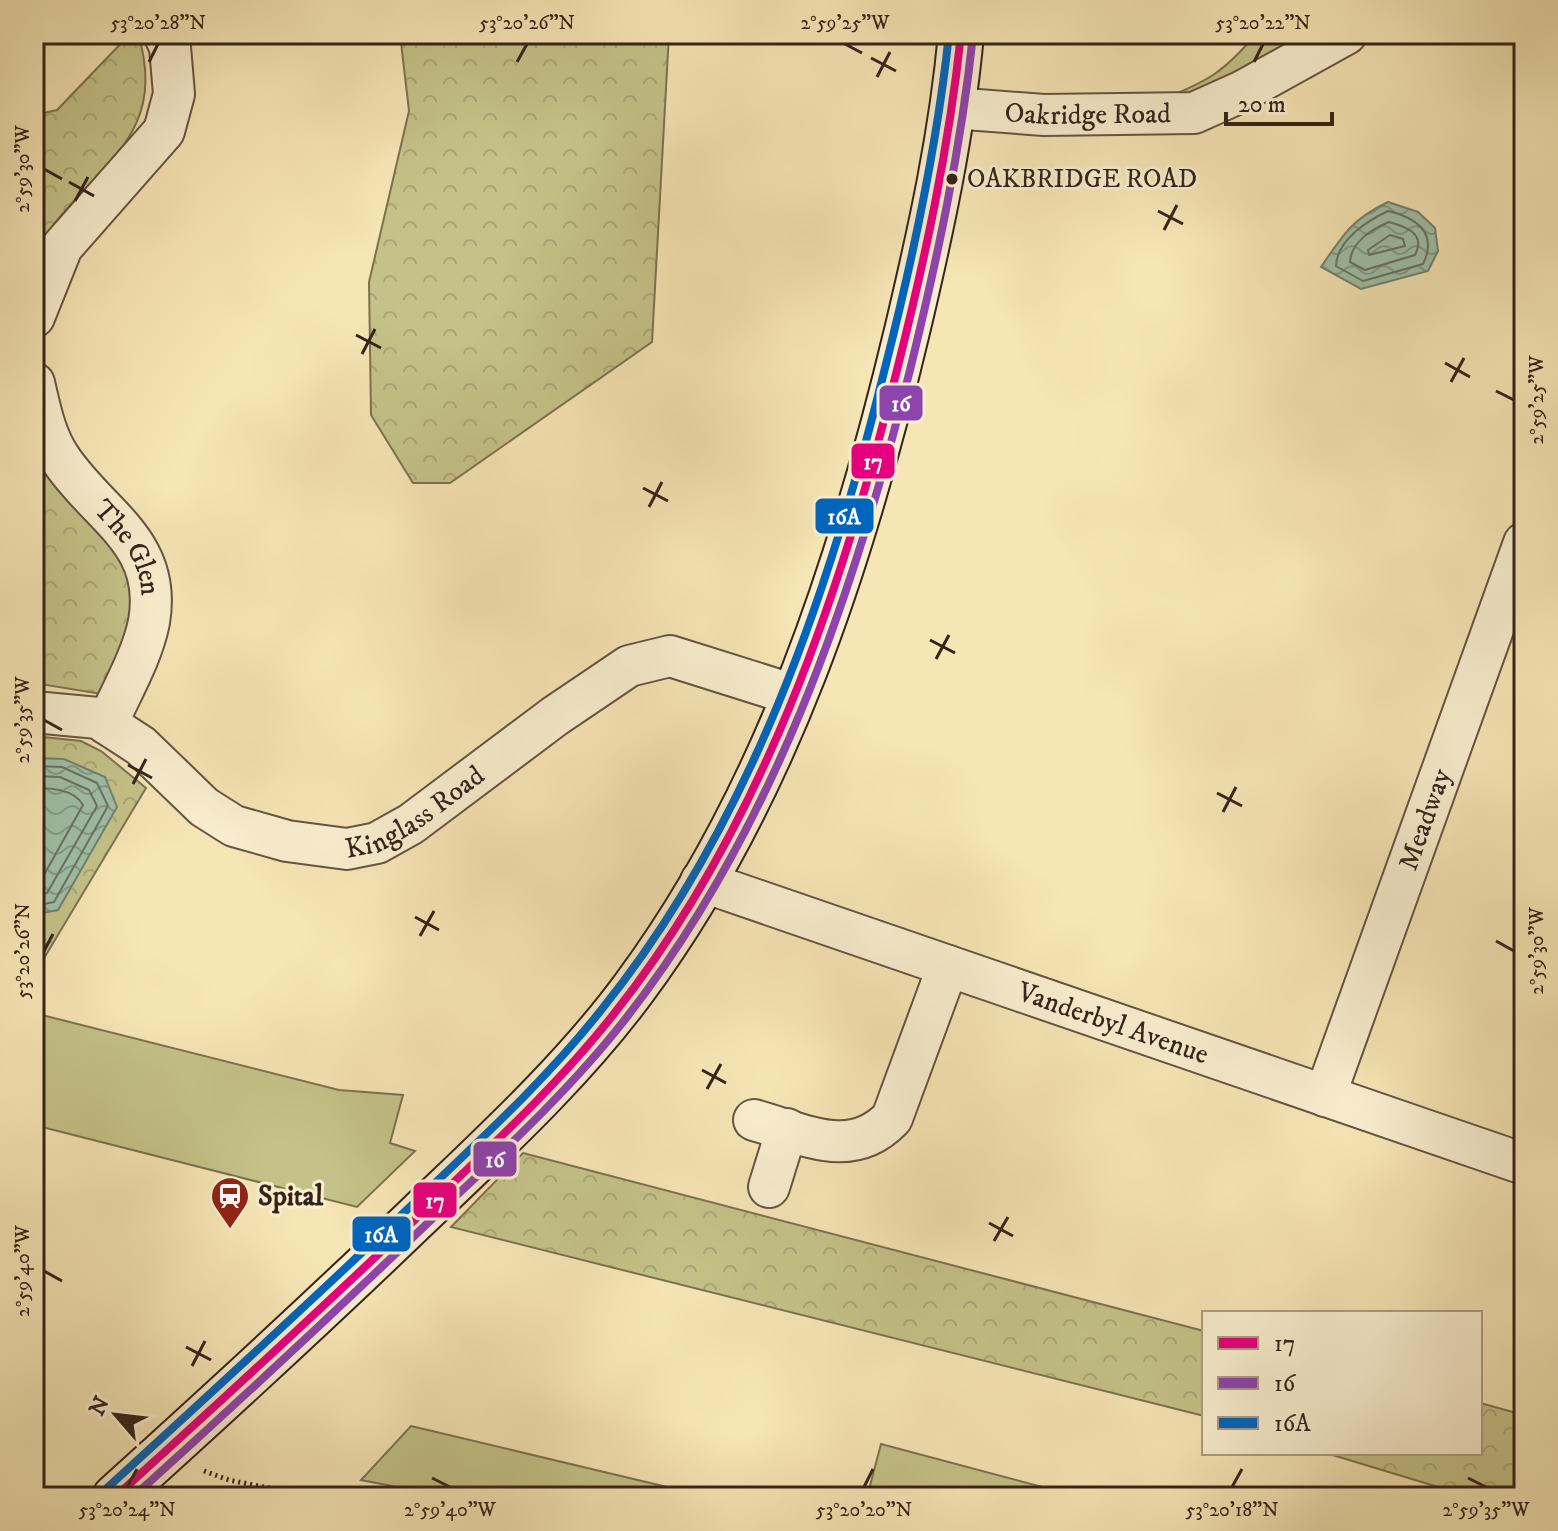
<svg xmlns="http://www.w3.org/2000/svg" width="1558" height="1531" viewBox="0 0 1558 1531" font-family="'IM FELL DW Pica',serif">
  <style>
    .grass { fill: #c4c288; stroke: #7c7250; stroke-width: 2 }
    .forest { fill: url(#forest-crowns); stroke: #7c7250; stroke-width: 2 }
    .water { fill: url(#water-waves); stroke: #74816f; stroke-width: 2 }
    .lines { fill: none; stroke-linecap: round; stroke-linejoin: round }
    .shore { stroke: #6a7260; stroke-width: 2 }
    .minor-casing { stroke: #655440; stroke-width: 44 }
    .secondary-casing { stroke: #352319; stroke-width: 48 }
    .path { stroke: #352319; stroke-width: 5; stroke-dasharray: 2 4; stroke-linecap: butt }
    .minor { stroke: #f9eecf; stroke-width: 40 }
    .secondary { stroke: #f9eecf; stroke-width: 44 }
    .bus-1-casing { stroke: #f9eecf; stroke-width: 14 }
    .bus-2-casing { stroke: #f9eecf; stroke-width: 14 }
    .bus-3-casing { stroke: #f9eecf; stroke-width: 14 }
    .bus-1 { stroke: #e5007d; stroke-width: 8 }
    .bus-2 { stroke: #8e44ad; stroke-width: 8 }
    .bus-3 { stroke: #0065bd; stroke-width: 8 }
    .ticks { fill: none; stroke: #352319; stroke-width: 3 }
    .bus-dot { fill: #352319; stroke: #f9eecf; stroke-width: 3 }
    .labels { text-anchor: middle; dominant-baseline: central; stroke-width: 6; stroke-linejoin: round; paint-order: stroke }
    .bus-label { font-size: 26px; fill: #352319; stroke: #f9eecf; text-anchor: start }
    .street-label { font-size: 28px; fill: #352319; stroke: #f9eecf }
    .poi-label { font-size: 28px; font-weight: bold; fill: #352319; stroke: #f9eecf; text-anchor: start }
    .line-badge { stroke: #f9eecf; stroke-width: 3 }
    .badge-label { font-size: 22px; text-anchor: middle; font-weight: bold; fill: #fff }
    .neatline { fill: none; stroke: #352319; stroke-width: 3 }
    .ticks-label { font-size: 20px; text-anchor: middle; fill: #352319 }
  </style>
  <defs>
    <pattern id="forest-crowns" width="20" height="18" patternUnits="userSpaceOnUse" patternTransform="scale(2)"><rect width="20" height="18" fill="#c4c288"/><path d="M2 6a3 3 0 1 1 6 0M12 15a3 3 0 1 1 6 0" fill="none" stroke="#a9a675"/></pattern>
    <pattern id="water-waves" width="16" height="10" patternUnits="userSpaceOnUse" patternTransform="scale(2)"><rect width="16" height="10" fill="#9ec0a8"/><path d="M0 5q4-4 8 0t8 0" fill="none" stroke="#829c88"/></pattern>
  </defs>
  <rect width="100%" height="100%" fill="#f6e5b5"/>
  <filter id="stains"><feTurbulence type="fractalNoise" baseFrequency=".0025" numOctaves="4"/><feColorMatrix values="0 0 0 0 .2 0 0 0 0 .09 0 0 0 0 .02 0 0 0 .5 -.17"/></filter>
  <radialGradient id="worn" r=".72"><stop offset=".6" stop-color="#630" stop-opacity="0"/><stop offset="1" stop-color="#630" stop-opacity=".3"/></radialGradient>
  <!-- grass -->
  <g class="grass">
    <path d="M1256 34H1319L1204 94 1161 100C1208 81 1223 73 1256 34Z"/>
    <path d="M34 1013 339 1090 403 1095 390 1143 415 1151 357 1207 34 1125Z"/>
    <path d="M411 1426 709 1497H449L361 1480Z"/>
    <path d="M881 1444 1080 1497H867Z"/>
  </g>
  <!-- forest -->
  <g class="forest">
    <path d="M130 34H138C173 146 79 171 34 255V115L57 110Z"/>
    <path d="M400 34H669L652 342 450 483H413L371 415 369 282 409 111Z"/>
    <path d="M34 438C60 471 141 562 136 602 131 634 114 665 101 694L34 683Z"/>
    <path d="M34 736 81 741 101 751 146 788 34 975Z"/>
    <path d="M523 1153 1204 1331V1416L451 1227Z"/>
    <path d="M1480 1403 1524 1415V1497H1471L1326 1453H1480Z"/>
  </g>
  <!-- water -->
  <g class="water">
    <path d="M1388 202 1418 212 1435 228 1438 251 1428 271 1361 289 1321 267C1344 234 1351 220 1388 202Z"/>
    <path d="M34 758 64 759 105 777 117 807 58 910 36 914Z"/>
  </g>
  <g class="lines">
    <!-- shore -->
    <g class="shore">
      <path d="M1388 211C1417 218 1438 233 1423 264L1363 281 1336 266C1337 240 1367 221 1388 211Z"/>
      <path d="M1389 222C1407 227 1426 234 1415 255L1365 270 1350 262C1351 242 1372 229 1389 222Z"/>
      <path d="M1390 235 1403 239 1405 246 1369 255 1368 250Z"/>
      <path d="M34 766 62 767 97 783 108 806 54 902 34 906"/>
      <path d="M34 776 60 777 89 790 97 806 47 893 34 896"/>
      <path d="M34 788C51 788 74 789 83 805L40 882 34 884"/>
    </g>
    <!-- minor casing -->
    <g class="minor-casing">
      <g id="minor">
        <path id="s1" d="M952 108 1044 115 1194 113 1243 91 1346 34"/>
        <path d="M34 317 62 247 164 131 174 94 170 47 164 34"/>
        <path id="s2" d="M34 383C40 408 45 436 60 458 98 516 163 541 149 622 142 657 121 692 107 724"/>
        <path id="s3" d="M34 712 98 718 141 746 204 807 234 826 287 841 347 849 377 843 411 824 555 716 629 666 670 656 794 695"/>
        <path id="s4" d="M701 881 1524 1164"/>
        <path id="s5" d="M1325 1096 1524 543"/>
        <path d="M754 1120C805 1134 851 1161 892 1118L948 966"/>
        <path d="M769 1187 787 1129"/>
      </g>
    </g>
    <!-- secondary casing -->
    <g class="secondary-casing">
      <path id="secondary" d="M115 1497C217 1405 318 1312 417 1217 493 1144 572 1072 634 988 777 795 853 558 908 327 931 230 952 134 961 34"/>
    </g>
    <!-- path -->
    <path class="path" d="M204 1471 229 1480 313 1497"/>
    <!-- minor -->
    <use href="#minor" class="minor"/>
    <!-- secondary -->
    <use href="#secondary" class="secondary"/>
    <!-- bus-1 casing -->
    <g class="bus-1-casing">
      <path id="bus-1" d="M115 1497C219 1403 322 1308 424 1211 489 1148 557 1086 613 1015 761 829 840 598 897 370 925 259 949 148 961 34"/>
    </g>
    <!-- bus-2 casing -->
    <g class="bus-2-casing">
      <path id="bus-2" d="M133 1497C235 1405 335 1312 434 1217 499 1155 567 1093 623 1022 772 833 852 601 910 370 937 260 961 149 973 35"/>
    </g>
    <!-- bus-3 casing -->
    <g class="bus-3-casing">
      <path id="bus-3" d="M107 1488C210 1394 313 1300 414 1203 479 1141 546 1080 602 1009 750 825 829 594 885 368 913 258 937 147 949 34"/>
    </g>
    <!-- bus-1 -->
    <use href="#bus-1" class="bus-1"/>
    <!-- bus-2 -->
    <use href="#bus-2" class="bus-2"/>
    <!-- bus-3 -->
    <use href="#bus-3" class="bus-3"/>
  </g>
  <!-- ticks -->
  <path class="ticks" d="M845 44 862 53M871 58 896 71M149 62 158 44M517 62 527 44M1254 62 1263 44M877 77 890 52M44 169 62 179M69 182 94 196M75 201 88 177M1158 211 1183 224M1164 230 1177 205M356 335 381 348M362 354 375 329M1445 363 1470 377M1451 382 1464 358M1496 391 1514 400M643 488 668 501M649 507 662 482M930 640 955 653M936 659 949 635M44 720 62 730M128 765 152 778M133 784 146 759M1217 793 1242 806M1223 812 1236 787M415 917 439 930M420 936 434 911M1496 941 1514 951M44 951 53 934M702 1070 726 1083M707 1089 721 1064M989 1223 1013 1236M994 1241 1008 1217M44 1271 62 1281M186 1347 211 1360M192 1366 205 1341M432 1478 450 1487M1468 1478 1486 1487M127 1487 137 1469M864 1487 873 1469M1232 1487 1242 1469"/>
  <!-- icons -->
  <defs>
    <g id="station-pin" transform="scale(2)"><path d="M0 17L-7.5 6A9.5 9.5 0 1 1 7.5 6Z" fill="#8f2418" stroke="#f9eecf"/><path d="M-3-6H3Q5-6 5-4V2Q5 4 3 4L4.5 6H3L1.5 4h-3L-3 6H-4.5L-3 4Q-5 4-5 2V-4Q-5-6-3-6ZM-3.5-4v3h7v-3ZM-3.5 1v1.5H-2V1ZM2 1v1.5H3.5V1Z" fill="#fff"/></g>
  </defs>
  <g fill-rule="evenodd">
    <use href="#station-pin" x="230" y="1196"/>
  </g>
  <!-- markers -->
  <circle class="bus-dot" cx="952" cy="179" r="7"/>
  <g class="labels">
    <!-- bus labels -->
    <g class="bus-label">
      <text x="967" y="179">OAKBRIDGE ROAD</text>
    </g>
    <!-- street labels -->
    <g class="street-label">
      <text stroke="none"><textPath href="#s1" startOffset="136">Oakridge Road</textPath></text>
      <text stroke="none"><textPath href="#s2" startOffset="194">The Glen</textPath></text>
      <text stroke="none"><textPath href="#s3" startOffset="432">Kinglass Road</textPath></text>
      <text stroke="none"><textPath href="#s5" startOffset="294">Meadway</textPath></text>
      <text stroke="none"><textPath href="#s4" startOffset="436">Vanderbyl Avenue</textPath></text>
    </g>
    <!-- poi labels -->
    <g class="poi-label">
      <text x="258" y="1196">Spital</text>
    </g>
  </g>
  <g class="line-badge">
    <rect x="878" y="384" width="46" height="38" rx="8" fill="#8e44ad"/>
    <rect x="850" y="442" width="46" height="38" rx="8" fill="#e5007d"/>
    <rect x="814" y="497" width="61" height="38" rx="8" fill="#0065bd"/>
    <rect x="472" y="1140" width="46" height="38" rx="8" fill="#8e44ad"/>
    <rect x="412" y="1181" width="46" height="38" rx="8" fill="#e5007d"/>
    <rect x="351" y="1215" width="61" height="38" rx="8" fill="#0065bd"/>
  </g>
  <g class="badge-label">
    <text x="901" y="411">16</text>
    <text x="873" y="469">17</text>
    <text x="844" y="524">16A</text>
    <text x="495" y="1167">16</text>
    <text x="435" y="1208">17</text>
    <text x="381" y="1242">16A</text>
  </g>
  <!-- margin -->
  <rect width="1558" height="1531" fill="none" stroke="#f6e5b5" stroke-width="88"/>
  <!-- legend -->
  <rect x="1202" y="1311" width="280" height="144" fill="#f9eecf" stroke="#ab9d86" stroke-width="2"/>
  <rect x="1218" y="1337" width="40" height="12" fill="#e5007d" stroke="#ab9d86" stroke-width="2"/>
  <text x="1274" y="1351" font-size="24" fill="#352319">17</text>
  <rect x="1218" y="1377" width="40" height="12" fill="#8e44ad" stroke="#ab9d86" stroke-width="2"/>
  <text x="1274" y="1391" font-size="24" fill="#352319">16</text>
  <rect x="1218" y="1417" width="40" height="12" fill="#0065bd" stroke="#ab9d86" stroke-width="2"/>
  <text x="1274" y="1431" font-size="24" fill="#352319">16A</text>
  <!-- north arrow -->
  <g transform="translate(116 1415) rotate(298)" stroke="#f9eecf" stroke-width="6" paint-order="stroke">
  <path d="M0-6L14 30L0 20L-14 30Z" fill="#352319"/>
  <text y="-12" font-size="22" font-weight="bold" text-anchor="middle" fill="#352319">N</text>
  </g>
  <!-- scale -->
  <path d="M1226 112v12h106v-12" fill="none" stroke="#352319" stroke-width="4"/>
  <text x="1238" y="112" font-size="24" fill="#352319" stroke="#f9eecf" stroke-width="6" paint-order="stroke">20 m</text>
  <rect x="44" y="44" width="1470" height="1443" class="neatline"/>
  <g class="ticks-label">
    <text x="158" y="29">53°20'28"N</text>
    <text x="527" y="29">53°20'26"N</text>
    <text x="845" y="29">2°59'25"W</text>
    <text x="1263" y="29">53°20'22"N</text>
    <text transform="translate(22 169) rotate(-90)" y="7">2°59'30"W</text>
    <text transform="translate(1536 400) rotate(-90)" y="7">2°59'25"W</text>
    <text transform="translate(22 720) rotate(-90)" y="7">2°59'35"W</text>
    <text transform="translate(1536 951) rotate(-90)" y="7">2°59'30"W</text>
    <text transform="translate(22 951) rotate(-90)" y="7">53°20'26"N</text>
    <text transform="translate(22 1271) rotate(-90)" y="7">2°59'40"W</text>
    <text x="127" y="1516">53°20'24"N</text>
    <text x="450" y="1516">2°59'40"W</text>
    <text x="864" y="1516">53°20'20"N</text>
    <text x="1232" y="1516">53°20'18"N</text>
    <text x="1486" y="1516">2°59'35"W</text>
  </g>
  <rect width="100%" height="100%" filter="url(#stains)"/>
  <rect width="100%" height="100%" fill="url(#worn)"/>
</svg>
